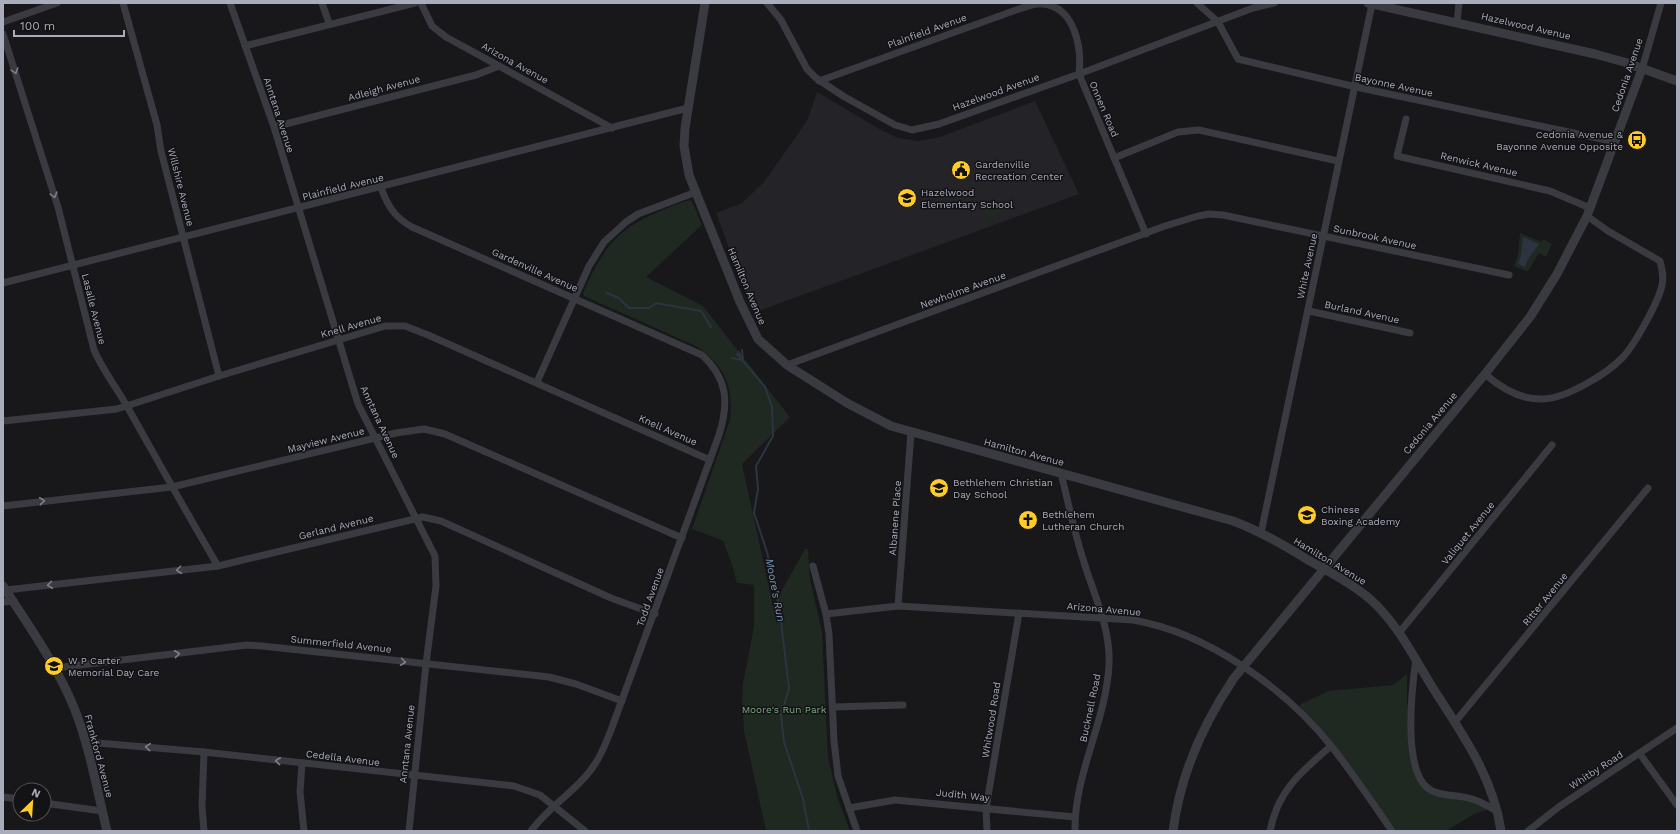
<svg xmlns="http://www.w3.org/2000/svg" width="1680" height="834" viewBox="0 0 1680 834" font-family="'Work Sans',sans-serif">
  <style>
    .built { fill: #242327 }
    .green { fill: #1f2821 }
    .water { fill: #2c353f }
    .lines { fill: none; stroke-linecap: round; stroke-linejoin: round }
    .stream { stroke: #2c353f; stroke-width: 2 }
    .minor { stroke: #3a3a41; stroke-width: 7 }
    .tertiary { stroke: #3a3a41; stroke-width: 9 }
    .oneway { stroke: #7c7e8a }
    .labels { text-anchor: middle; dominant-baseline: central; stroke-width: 3; stroke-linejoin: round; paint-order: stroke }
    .street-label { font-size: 10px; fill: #a8acbb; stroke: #131215 }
    .poi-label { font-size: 10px; fill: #a8acbb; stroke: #131215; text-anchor: start }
    .park-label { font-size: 10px; fill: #7ea884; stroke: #131215 }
    .water-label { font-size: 11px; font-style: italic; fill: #7c97b9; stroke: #131215 }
  </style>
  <rect width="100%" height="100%" fill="#18171a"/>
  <!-- built -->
  <path class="built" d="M817 92 881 130 898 138 918 141 940 137 1035 101 1079 194 753 313 716 213 742 203 764 182 807 121Z"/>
  <!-- green -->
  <g class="green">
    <path d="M996 197 998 198 1003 210 1001 214 990 218 987 217 984 208 993 198Z"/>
    <path d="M688 200 692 201 702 225 646 277 703 306 790 417 742 464 773 606 805 549H808L810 579 822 632 828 757 837 796 850 831H766L744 731 742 700 743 683 754 627V585L737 583 731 562 723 541 692 529 730 420C734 387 725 367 698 347L584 296 583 293C610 232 627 223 688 200Z"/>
    <path d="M1520 233 1542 242 1543 239 1552 244 1546 257 1539 253 1529 270 1526 271 1514 266 1518 255Z"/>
    <path d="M1407 674V702L1413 727 1416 776 1440 797 1470 801 1488 810 1474 814 1446 831H1397L1299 705 1328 691 1393 685Z"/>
  </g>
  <!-- water -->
  <path class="water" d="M1523 237 1539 244 1528 259 1525 267 1518 264 1521 256Z"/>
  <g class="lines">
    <!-- stream -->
    <g class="stream">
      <path d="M607 293 619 298 629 308H649L656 303 701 311 711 327"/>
      <path d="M742 350 743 359"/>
      <path d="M739 352 741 357"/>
      <path d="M737 354 765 387 772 407 773 436 756 466 758 489 754 513 767 552 779 605 789 688 781 716 784 742 803 799 809 831"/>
      <path d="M732 358 742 360"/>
    </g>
    <!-- minor -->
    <g class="minor">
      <path d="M123 3 157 125 161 151 219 376"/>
      <path d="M230 3 274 127 358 404 435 556 436 586 426 664 409 831"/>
      <path d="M322 3 329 23"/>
      <path d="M421 3 432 26 446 37 612 128"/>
      <path d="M767 3 781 20 807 69 816 78 843 96 895 125 912 130 939 124 1079 74 1253 8 1274 3"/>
      <path d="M1197 3 1218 22 1238 59 1356 87 1616 142"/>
      <path d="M3 22 57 3"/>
      <path d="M1457 22 1459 3"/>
      <path d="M3 34 58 207 94 350C103 371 117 388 128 408 158 461 187 514 218 566"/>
      <path d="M245 46 415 3"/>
      <path d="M1642 69 1661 3"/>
      <path d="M819 81 1019 9C1026 7 1035 3 1043 4 1075 7 1082 48 1079 74L1146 234"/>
      <path d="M1406 119 1397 156 1550 191 1590 208"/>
      <path d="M274 127 476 75 499 66"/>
      <path d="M1114 158 1178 132 1199 130 1338 161"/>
      <path d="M381 188C388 206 394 217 412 227L702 355C728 379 729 403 719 435L611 730C606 742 602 754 595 764 578 790 549 806 531 831"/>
      <path d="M3 283 688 108"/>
      <path d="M1309 311 1410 333"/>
      <path d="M787 365 1165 226 1198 216 1209 214 1223 215 1509 275"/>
      <path d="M1485 374C1501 388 1522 400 1543 399 1567 398 1607 374 1623 357 1635 344 1659 301 1662 285 1664 276 1662 269 1660 261L1608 231 1587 216"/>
      <path d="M537 382 589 266 604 242 626 222 638 214 696 192"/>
      <path d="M3 421 117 409 219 376 385 326H405L428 335 710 460"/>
      <path d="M1061 473C1068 502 1074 531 1083 559 1093 593 1111 628 1109 665 1106 722 1074 774 1075 831"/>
      <path d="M3 506 172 487 396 433 424 429 445 434 682 538"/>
      <path d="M1261 533 1372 4"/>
      <path d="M813 566 826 614 829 634 834 741 838 776 857 831"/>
      <path d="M6 590 218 566 423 517 441 521 611 598 655 614"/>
      <path d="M3 602 14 601"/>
      <path d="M898 606 911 432"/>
      <path d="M826 614 898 606 1133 620C1208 633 1285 688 1332 747 1353 774 1373 803 1392 831"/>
      <path d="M1399 633 1552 445"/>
      <path d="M1416 659C1412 687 1402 771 1429 789 1439 796 1456 795 1468 798 1479 800 1488 806 1498 812"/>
      <path d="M55 668 247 645 262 646 549 677 576 684 622 701"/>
      <path d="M833 707 903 705"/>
      <path d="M1455 722 1648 488"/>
      <path d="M86 742 204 752 514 786 540 795 585 831"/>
      <path d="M1640 754 1677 805"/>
      <path d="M302 763 300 792 304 831"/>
      <path d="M3 797 20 799"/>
      <path d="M44 803 102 811"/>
      <path d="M849 808 895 800 1075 817"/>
      <path d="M204 831 202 806 204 752"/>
      <path d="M987 831 986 808 1019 613"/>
      <path d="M1270 831C1278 790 1301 772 1331 746"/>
      <path d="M1528 831 1560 806 1677 728"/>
    </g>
    <!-- tertiary -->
    <g class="tertiary">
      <path d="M705 3 685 128 684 146 689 175 740 302 758 339 787 365 847 403 891 426 1233 521C1260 531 1284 545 1308 560 1330 572 1351 583 1370 599 1396 622 1413 655 1431 685 1460 731 1493 775 1501 831"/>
      <path d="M1368 3 1595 54 1624 62 1677 81"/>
      <path d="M3 586C28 625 57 665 75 710 90 749 97 790 107 831"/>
      <path d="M1173 831C1180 776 1203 724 1234 678L1485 374 1530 317 1557 274 1587 216 1642 69"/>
    </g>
  </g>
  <!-- one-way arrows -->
  <defs><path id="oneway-chevron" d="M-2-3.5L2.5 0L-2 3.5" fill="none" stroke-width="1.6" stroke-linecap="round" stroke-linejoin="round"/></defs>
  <g class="oneway">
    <use href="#oneway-chevron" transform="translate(15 71) rotate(72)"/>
    <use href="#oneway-chevron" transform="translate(54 195) rotate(74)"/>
    <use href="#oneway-chevron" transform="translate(42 501) rotate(-6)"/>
    <use href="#oneway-chevron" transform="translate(179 570) rotate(173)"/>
    <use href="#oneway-chevron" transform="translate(50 585) rotate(173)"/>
    <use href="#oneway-chevron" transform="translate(177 654) rotate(-6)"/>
    <use href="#oneway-chevron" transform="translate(403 662) rotate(7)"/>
    <use href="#oneway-chevron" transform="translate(148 747) rotate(-175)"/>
    <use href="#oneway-chevron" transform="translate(278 761) rotate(-174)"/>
  </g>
  <!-- icons -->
  <defs>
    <g id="bus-disc" transform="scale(1)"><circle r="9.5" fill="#ffcb2a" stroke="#131215"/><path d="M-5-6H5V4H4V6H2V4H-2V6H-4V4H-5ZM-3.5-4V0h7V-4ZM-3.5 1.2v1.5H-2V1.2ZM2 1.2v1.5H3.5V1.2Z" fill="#111"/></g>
    <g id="civic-disc" transform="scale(1)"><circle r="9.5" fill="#ffcb2a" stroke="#131215"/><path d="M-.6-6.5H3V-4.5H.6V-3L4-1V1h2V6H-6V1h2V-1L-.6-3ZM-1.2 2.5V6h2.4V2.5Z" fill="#111"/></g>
    <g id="school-disc" transform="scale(1)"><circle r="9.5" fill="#ffcb2a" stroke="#131215"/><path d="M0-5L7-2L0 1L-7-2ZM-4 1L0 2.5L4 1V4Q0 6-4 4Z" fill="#111"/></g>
    <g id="church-disc" transform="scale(1)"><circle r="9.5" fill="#ffcb2a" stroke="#131215"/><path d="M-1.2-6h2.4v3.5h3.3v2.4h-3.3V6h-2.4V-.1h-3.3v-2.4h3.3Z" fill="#111"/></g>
  </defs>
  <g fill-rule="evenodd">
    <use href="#bus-disc" x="1637" y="140"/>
    <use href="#civic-disc" x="961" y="170"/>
    <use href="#school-disc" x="907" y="198"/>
    <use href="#school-disc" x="939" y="488"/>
    <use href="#school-disc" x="1307" y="515"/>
    <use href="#church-disc" x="1028" y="520"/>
    <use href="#school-disc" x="54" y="666"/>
  </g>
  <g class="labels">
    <!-- street labels -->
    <g class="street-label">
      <text transform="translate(1526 26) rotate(13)">Hazelwood Avenue</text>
      <text transform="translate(927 31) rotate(-20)">Plainfield Avenue</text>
      <text transform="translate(515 63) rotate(29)">Arizona Avenue</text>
      <text transform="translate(1627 75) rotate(-71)">Cedonia Avenue</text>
      <text transform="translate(1394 85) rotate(12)">Bayonne Avenue</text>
      <text transform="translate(384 88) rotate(-15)">Adleigh Avenue</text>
      <text transform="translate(996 92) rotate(-20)">Hazelwood Avenue</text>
      <text transform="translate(1104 109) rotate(67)">Onnen Road</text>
      <text transform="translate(279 115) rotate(72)">Anntana Avenue</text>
      <text transform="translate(1479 164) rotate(13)">Renwick Avenue</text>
      <text transform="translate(181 187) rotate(76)">Willshire Avenue</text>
      <text transform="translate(343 187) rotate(-14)">Plainfield Avenue</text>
      <text transform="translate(1375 237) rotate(12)">Sunbrook Avenue</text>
      <text transform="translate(1307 266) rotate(-78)">White Avenue</text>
      <text transform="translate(535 270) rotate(24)">Gardenville Avenue</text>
      <text transform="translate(747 286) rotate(67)">Hamilton Avenue</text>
      <text transform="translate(963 290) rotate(-20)">Newholme Avenue</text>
      <text transform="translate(94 309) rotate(76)">Lasalle Avenue</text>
      <text transform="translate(1362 312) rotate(12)">Burland Avenue</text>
      <text transform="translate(351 326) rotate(-16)">Knell Avenue</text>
      <text transform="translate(380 422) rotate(65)">Anntana Avenue</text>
      <text transform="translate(1430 423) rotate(-50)">Cedonia Avenue</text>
      <text transform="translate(668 430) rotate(24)">Knell Avenue</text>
      <text transform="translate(326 440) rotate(-14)">Mayview Avenue</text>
      <text transform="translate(1024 452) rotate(15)">Hamilton Avenue</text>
      <text transform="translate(895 518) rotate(-86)">Albanene Place</text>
      <text transform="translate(336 527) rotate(-14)">Gerland Avenue</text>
      <text transform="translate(1468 533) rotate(-51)">Valiquet Avenue</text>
      <text transform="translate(1330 561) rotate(31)">Hamilton Avenue</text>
      <text transform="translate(650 597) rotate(-70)">Todd Avenue</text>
      <text transform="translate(1545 599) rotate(-51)">Ritter Avenue</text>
      <text transform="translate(1104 609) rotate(5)">Arizona Avenue</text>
      <text transform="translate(341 644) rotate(6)">Summerfield Avenue</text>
      <text transform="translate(1090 708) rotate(-78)">Bucknell Road</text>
      <text transform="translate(991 720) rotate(-81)">Whitwood Road</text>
      <text transform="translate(407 744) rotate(-84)">Anntana Avenue</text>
      <text transform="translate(99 756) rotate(75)">Frankford Avenue</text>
      <text transform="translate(343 758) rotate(7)">Cedella Avenue</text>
      <text transform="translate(1596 770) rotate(-33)">Whitby Road</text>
      <text transform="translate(963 795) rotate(6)">Judith Way</text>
    </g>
    <!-- poi labels -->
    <g class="poi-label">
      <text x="1623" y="134" text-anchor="end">Cedonia Avenue &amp;<tspan x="1623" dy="12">Bayonne Avenue Opposite</tspan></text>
      <text x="975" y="164">Gardenville<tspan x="975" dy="12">Recreation Center</tspan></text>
      <text x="921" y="192">Hazelwood<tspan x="921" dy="12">Elementary School</tspan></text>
      <text x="953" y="482">Bethlehem Christian<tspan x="953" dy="12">Day School</tspan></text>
      <text x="1321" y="509">Chinese<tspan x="1321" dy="12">Boxing Academy</tspan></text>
      <text x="1042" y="514">Bethlehem<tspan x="1042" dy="12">Lutheran Church</tspan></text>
      <text x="68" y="660">W P Carter<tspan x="68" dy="12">Memorial Day Care</tspan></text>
    </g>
    <!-- park labels -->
    <g class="park-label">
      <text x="784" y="709">Moore's Run Park</text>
    </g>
    <!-- water labels -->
    <g class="water-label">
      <text transform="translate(775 590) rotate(79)">Moore's Run</text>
    </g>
  </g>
  <!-- border -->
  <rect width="1680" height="834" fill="none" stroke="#a8acbb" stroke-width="8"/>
  <!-- north arrow -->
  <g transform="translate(32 802) rotate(25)"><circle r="19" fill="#131215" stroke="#4f5057"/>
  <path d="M0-3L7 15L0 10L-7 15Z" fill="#ffcb2a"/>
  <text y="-6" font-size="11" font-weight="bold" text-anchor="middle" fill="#a8acbb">N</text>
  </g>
  <!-- scale -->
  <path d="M14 30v6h110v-6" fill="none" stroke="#a8acbb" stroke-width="2"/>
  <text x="20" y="30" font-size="12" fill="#a8acbb" stroke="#131215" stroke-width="3" paint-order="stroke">100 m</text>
</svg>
